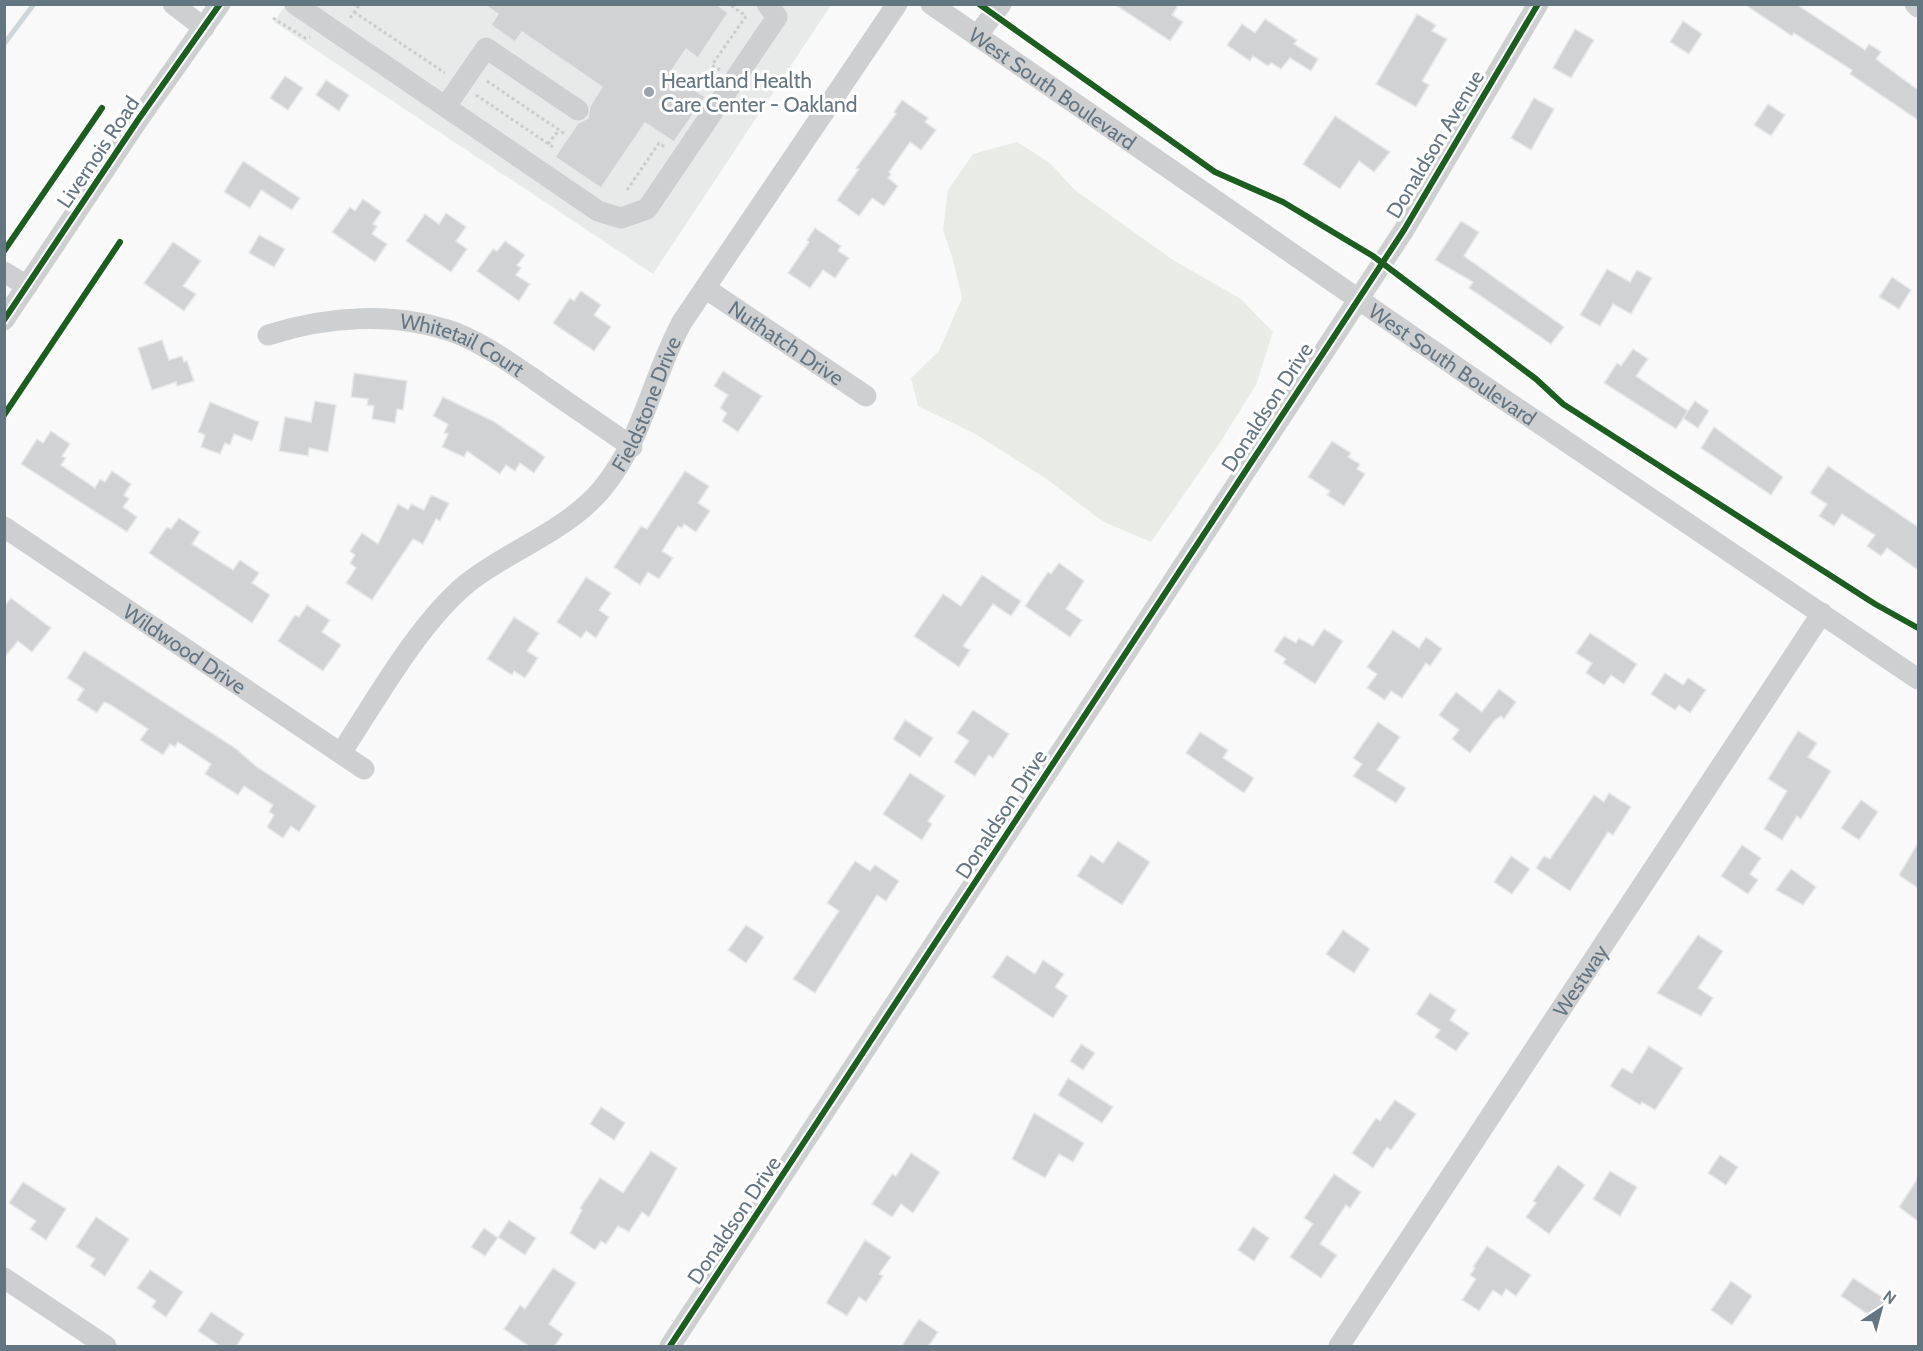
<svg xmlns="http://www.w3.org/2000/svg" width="1923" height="1351" viewBox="0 0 1923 1351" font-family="Cabin,sans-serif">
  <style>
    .built { fill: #e8e9e9 }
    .green { fill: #e8ebe6 }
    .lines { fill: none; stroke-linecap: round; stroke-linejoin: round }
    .stream { stroke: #ced6d9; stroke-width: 5 }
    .building { fill: #d0d2d3; stroke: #e8e8e8; stroke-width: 1.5 }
    .path { stroke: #cbcccd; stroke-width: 3; stroke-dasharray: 3 3; stroke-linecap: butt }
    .minor { stroke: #cecfd0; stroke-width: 21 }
    .cycleway-casing { stroke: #fff; stroke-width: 10 }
    .cycleway { stroke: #1b5e20; stroke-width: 6 }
    .poi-dot { fill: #99a4ac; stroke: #fff; stroke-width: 2 }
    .labels { text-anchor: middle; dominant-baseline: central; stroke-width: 6; stroke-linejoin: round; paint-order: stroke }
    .poi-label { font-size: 21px; fill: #657683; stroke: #fff; text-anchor: start }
    .street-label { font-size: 21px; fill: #657683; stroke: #fff }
  </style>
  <rect width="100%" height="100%" fill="#f9f9f9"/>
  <!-- built -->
  <path class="built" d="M286 4 831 5 653 274 274 22Z"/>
  <!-- green -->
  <path class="green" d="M1017 142 1050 163 1075 190 1173 260 1241 299 1273 332 1256 385 1221 441 1151 542 1102 521 1048 480 977 435 918 406 911 378 939 351 962 298 952 256 943 230 948 190 973 154Z"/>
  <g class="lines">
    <!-- stream -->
    <path class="stream" d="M4 44 34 4"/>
  </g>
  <!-- building -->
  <g class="building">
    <path d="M484 4H716L728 13 698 58 686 49 670 73 705 97 674 142 645 123 601 188 555 157 578 123 588 118 590 106 602 87 522 32 515 42 491 25 498 14Z"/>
    <path d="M1114 4H1179L1172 15 1183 22 1170 41Z"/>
    <path d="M1744 4H1796L1865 50 1869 44 1881 52 1876 59 1918 90V120L1850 74 1852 70 1794 33 1792 36Z"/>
    <path d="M1417 14 1436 25 1432 31 1447 39 1422 81 1429 85 1416 107 1376 84Z"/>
    <path d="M1265 19 1297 40 1294 44 1318 59 1311 71 1290 58 1281 69 1271 63 1268 66 1253 56 1250 61 1227 45 1242 24 1255 33Z"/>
    <path d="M1683 21 1702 34 1689 54 1670 42Z"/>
    <path d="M1575 29 1594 40 1571 78 1553 68Z"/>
    <path d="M285 76 303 88 288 110 270 98Z"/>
    <path d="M326 80 349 95 339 111 316 95Z"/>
    <path d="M1534 98 1554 109 1531 150 1511 138Z"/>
    <path d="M902 100 928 118 925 122 936 130 921 150 910 142 889 172 891 174 888 178 898 186 884 206 872 198 859 216 837 200 859 169 856 168 896 114 894 112Z"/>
    <path d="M1768 104 1785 115 1771 136 1754 125Z"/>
    <path d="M1335 116 1390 152 1374 172 1359 161 1340 189 1303 164Z"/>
    <path d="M243 161 300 198 292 210 261 190 250 208 224 192Z"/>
    <path d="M363 199 381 212 373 224 377 226 372 234 387 244 375 262 332 232 350 207 355 211Z"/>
    <path d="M446 213 466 227 456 241 467 249 451 272 406 241 425 214 439 224Z"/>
    <path d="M1461 221 1479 232 1464 256 1564 327 1551 344 1469 288 1473 282 1435 260Z"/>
    <path d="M815 228 841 246 838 251 849 258 835 278 823 270 810 288 788 273 809 242 807 240Z"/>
    <path d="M259 235 285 249 274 267 249 253Z"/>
    <path d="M505 241 525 255 517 265 521 268 516 275 530 284 519 301 477 271 493 249 497 251Z"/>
    <path d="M173 242 201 261 183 286 196 294 184 311 144 283Z"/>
    <path d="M1607 269 1630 282 1637 270 1652 278 1631 314 1613 304 1600 326 1580 315Z"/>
    <path d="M1892 277 1911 290 1899 309 1879 297Z"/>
    <path d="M581 291 601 305 594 315 611 327 594 351 553 323 570 298 574 301Z"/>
    <path d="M162 340 169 360 182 356 184 362 187 361 194 381 177 386 176 382 152 390 138 348Z"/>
    <path d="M1633 349 1648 359 1636 376 1688 411 1676 429 1604 383 1617 363 1621 366Z"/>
    <path d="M723 371 762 396 738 432 722 421 727 413 720 408 728 395 714 386Z"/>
    <path d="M354 373 407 381 403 410 397 409 395 423 372 419 374 406 367 405 368 399 351 397Z"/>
    <path d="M443 397 493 421 545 457 534 473 520 463 515 471 506 465 500 474 467 451 464 457 442 447 448 434 444 433 448 424 433 416Z"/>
    <path d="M315 401 336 405 328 452 309 448 308 456 279 451 285 417 311 422Z"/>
    <path d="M1695 401 1709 411 1698 428 1683 418Z"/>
    <path d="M210 402 259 422 252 441 234 434 230 445 225 443 220 454 201 447 205 435 198 432Z"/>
    <path d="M1714 427 1783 477 1771 495 1701 448Z"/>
    <path d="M51 431 70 444 62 456 66 458 61 465 95 488 100 479 105 482 112 471 131 484 124 495 129 499 123 507 137 517 127 532 21 464 37 439 43 443Z"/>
    <path d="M1332 441 1351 453 1348 457 1360 464 1357 469 1365 474 1344 506 1327 495 1330 491 1308 477Z"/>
    <path d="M1828 466 1918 527V570L1887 548 1881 556 1867 546 1875 535 1842 514 1834 526 1819 516 1827 504 1810 493Z"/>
    <path d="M685 471 709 486 698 503 710 511 696 532 684 524 682 528 678 526 662 551 673 558 659 579 648 572 640 585 614 567 641 526 647 529Z"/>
    <path d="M431 495 449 503 440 521 436 519 423 544 413 539 372 600 346 583 356 568 350 563 355 555 350 551 362 533 378 544 398 504 408 510 411 504 424 510Z"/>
    <path d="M179 518 200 532 192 544 233 570 240 560 259 573 252 583 270 595 252 623 149 553 167 527 171 529Z"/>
    <path d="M1059 563 1084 581 1066 609 1082 620 1070 637 1025 606 1048 572 1051 574Z"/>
    <path d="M982 575 1021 601 1011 616 993 604 963 646 970 650 959 667 914 636 943 594 961 606Z"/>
    <path d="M586 577 611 593 599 610 609 617 596 638 586 631 581 638 557 622Z"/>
    <path d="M11 598 51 628 32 652 18 641 4 658V607Z"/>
    <path d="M307 605 330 620 322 632 341 645 323 671 278 641 295 615 299 617Z"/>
    <path d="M514 617 539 633 527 651 538 658 525 678 514 671 512 675 487 659Z"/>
    <path d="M1324 629 1343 641 1315 684 1283 663 1286 659 1274 651 1284 636 1296 643 1299 638 1313 646Z"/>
    <path d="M1393 630 1419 648 1426 637 1442 649 1430 666 1426 663 1402 698 1391 691 1385 700 1367 688 1377 674 1367 667Z"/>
    <path d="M1590 633 1637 664 1624 684 1611 675 1604 685 1586 673 1592 663 1576 653Z"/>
    <path d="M84 651 235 748 257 767 316 806 299 832 291 826 283 838 267 827 274 815 269 812 273 805 244 786 238 795 205 774 211 764 178 742 175 747 170 744 163 755 140 740 148 729 111 705 104 702 97 713 77 700 84 689 67 678Z"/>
    <path d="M1665 673 1683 685 1688 678 1706 690 1690 713 1679 705 1675 710 1651 694Z"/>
    <path d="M1499 689 1516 702 1504 719 1501 716 1494 721 1470 753 1452 739 1459 730 1439 715 1456 692 1482 712Z"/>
    <path d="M973 710 1009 734 993 758 989 755 975 776 954 762 969 741 957 733Z"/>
    <path d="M905 720 933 738 920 757 893 739Z"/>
    <path d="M1378 722 1400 737 1377 770 1406 788 1396 803 1353 776 1362 764 1353 758Z"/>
    <path d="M1798 731 1817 743 1808 757 1831 771 1801 819 1797 816 1782 840 1764 829 1787 791 1768 779Z"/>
    <path d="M1200 732 1228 750 1223 758 1254 778 1244 793 1186 753Z"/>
    <path d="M910 773 945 796 928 821 932 824 922 840 883 814Z"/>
    <path d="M1609 793 1631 807 1613 835 1608 832 1570 891 1536 868 1544 856 1550 859 1594 795 1604 802Z"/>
    <path d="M1861 800 1878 812 1859 840 1841 828Z"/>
    <path d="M1118 841 1150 862 1122 905 1077 876 1091 855 1103 863Z"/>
    <path d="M1918 843V888L1899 875Z"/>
    <path d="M1742 845 1761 858 1750 874 1758 880 1748 894 1721 876Z"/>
    <path d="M1511 856 1530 869 1512 894 1494 882Z"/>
    <path d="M855 861 870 871 875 865 899 881 886 901 877 895 815 993 793 979 839 911 827 903Z"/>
    <path d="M1791 869 1816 887 1803 905 1776 890Z"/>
    <path d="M746 925 764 937 746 963 728 950Z"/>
    <path d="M1343 930 1370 949 1354 973 1326 954Z"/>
    <path d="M1698 935 1723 951 1698 988 1713 998 1701 1016 1657 993Z"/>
    <path d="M1007 955 1035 974 1043 960 1064 974 1055 987 1068 996 1053 1018 992 977Z"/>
    <path d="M1430 993 1456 1010 1450 1020 1469 1033 1456 1051 1435 1037 1440 1030 1416 1014Z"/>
    <path d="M1081 1044 1095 1053 1083 1070 1070 1061Z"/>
    <path d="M1649 1046 1683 1068 1655 1110 1642 1102 1640 1105 1610 1086 1622 1068 1632 1073Z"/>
    <path d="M1068 1078 1113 1107 1102 1123 1058 1095Z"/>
    <path d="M1395 1100 1416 1114 1391 1150 1387 1147 1373 1168 1352 1153 1376 1118 1380 1121Z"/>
    <path d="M601 1107 625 1123 614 1140 590 1124Z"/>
    <path d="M1034 1113 1084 1143 1073 1162 1059 1154 1045 1178 1012 1159Z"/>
    <path d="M651 1151 677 1168 649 1217 642 1212 629 1232 618 1226 606 1244 601 1241 595 1250 570 1233 582 1210 580 1208 600 1178 623 1193Z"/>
    <path d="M911 1153 940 1172 913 1213 901 1204 892 1217 872 1204 892 1174 896 1176Z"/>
    <path d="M1720 1155 1738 1167 1726 1185 1708 1173Z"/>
    <path d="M1558 1165 1585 1185 1549 1234 1526 1217 1536 1203 1533 1201Z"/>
    <path d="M1610 1171 1637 1187 1620 1216 1593 1199Z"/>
    <path d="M1334 1174 1361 1192 1350 1208 1346 1205 1320 1244 1337 1255 1321 1278 1290 1257 1313 1224 1304 1218Z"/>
    <path d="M1918 1178V1221L1899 1207Z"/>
    <path d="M23 1182 66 1209 46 1240 30 1229 36 1221 9 1203Z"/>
    <path d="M96 1217 129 1239 105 1276 90 1266 95 1259 76 1247Z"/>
    <path d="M509 1220 536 1238 525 1255 498 1237Z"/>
    <path d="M1253 1227 1269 1238 1254 1261 1238 1250Z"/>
    <path d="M484 1228 498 1238 485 1256 471 1247Z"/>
    <path d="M865 1240 891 1257 879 1274 883 1276 866 1302 859 1297 847 1316 826 1303Z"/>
    <path d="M1487 1246 1531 1275 1516 1296 1506 1289 1502 1296 1493 1290 1479 1311 1462 1300 1476 1279 1470 1275 1475 1268 1473 1267Z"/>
    <path d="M553 1268 576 1283 549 1324 563 1334 554 1347H530L504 1329 520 1305 525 1309Z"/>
    <path d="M150 1270 183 1292 166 1317 152 1307 156 1301 137 1288Z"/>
    <path d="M1853 1278 1887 1300 1875 1319 1841 1296Z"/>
    <path d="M1731 1281 1752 1296 1732 1325 1711 1310Z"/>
    <path d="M211 1312 244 1334 236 1347H222L198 1331Z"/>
    <path d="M919 1319 938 1332 928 1347H901Z"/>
  </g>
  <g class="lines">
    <!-- path -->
    <g class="path">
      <path d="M354 12 445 73"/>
      <path d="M273 18 305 38 310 37"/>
      <path d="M350 18 360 4"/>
      <path d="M720 70 712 65 746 16 729 4"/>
      <path d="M487 81 565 134"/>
      <path d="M476 95 553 147"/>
      <path d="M548 144 559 130"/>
      <path d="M627 190 659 143 665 147"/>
    </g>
    <!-- minor -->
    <g class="minor">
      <path d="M173 4 204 28"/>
      <path d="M295 4 598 211 621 218 647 209 777 17 767 4"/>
      <path id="s1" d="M931 4 1481 384 1918 679"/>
      <path d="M1915 4 1918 7"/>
      <path d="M977 36 1001 4"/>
      <path d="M446 106 486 48 578 110"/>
      <path d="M4 272 27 286"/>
      <path id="s2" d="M705 288 866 396"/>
      <path d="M4 320 138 120 220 4"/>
      <path id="s3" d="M268 335C328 316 395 311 456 333 486 345 512 364 538 382 569 404 601 425 632 447"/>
      <path id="s4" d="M4 527 364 769"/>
      <path id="s5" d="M341 753C376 700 417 626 465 585 508 550 566 532 602 489 644 438 651 379 682 322L897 4"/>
      <path d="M4 1278 106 1346"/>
      <path d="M670 1346 1404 230 1538 4"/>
      <path id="s6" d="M1339 1346 1822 613"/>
    </g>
    <!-- cycleway casing -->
    <g class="cycleway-casing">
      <g id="cycleway">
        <path d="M979 4 1215 172 1283 202 1373 256 1536 379 1563 404 1875 604 1918 628"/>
        <path d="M4 251 102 108"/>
        <path d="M4 320 138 120 220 4"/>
        <path d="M4 415 120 242"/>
        <path d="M670 1346 1404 230 1538 4"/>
      </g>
    </g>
    <!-- cycleway -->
    <use href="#cycleway" class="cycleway"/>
  </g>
  <!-- markers -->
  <circle class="poi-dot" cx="649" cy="92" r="6"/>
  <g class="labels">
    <!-- poi labels -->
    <g class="poi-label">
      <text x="661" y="80">Heartland Health<tspan x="661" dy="24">Care Center - Oakland</tspan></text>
    </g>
    <!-- street labels -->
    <g class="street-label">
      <text stroke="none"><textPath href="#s1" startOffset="148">West South Boulevard</textPath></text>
      <text transform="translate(1435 144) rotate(-59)">Donaldson Avenue</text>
      <text transform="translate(98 152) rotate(-56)">Livernois Road</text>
      <text stroke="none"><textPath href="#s2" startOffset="98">Nuthatch Drive</textPath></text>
      <text stroke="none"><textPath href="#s3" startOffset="201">Whitetail Court</textPath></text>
      <text stroke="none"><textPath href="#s1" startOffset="634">West South Boulevard</textPath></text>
      <text stroke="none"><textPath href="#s5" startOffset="474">Fieldstone Drive</textPath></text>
      <text transform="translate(1267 407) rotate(-57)">Donaldson Drive</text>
      <text stroke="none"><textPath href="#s4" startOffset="218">Wildwood Drive</textPath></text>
      <text transform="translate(1001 814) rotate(-57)">Donaldson Drive</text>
      <text stroke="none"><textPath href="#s6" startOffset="438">Westway</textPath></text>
      <text transform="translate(734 1220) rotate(-56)">Donaldson Drive</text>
    </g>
  </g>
  <!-- border -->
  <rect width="1923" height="1351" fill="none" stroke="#657683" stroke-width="12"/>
  <!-- north arrow -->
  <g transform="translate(1881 1309) rotate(36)" stroke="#ffffff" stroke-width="4.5" paint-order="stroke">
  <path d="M0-4.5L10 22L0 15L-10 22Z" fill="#657683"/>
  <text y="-9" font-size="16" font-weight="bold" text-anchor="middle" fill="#657683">N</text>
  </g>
</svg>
